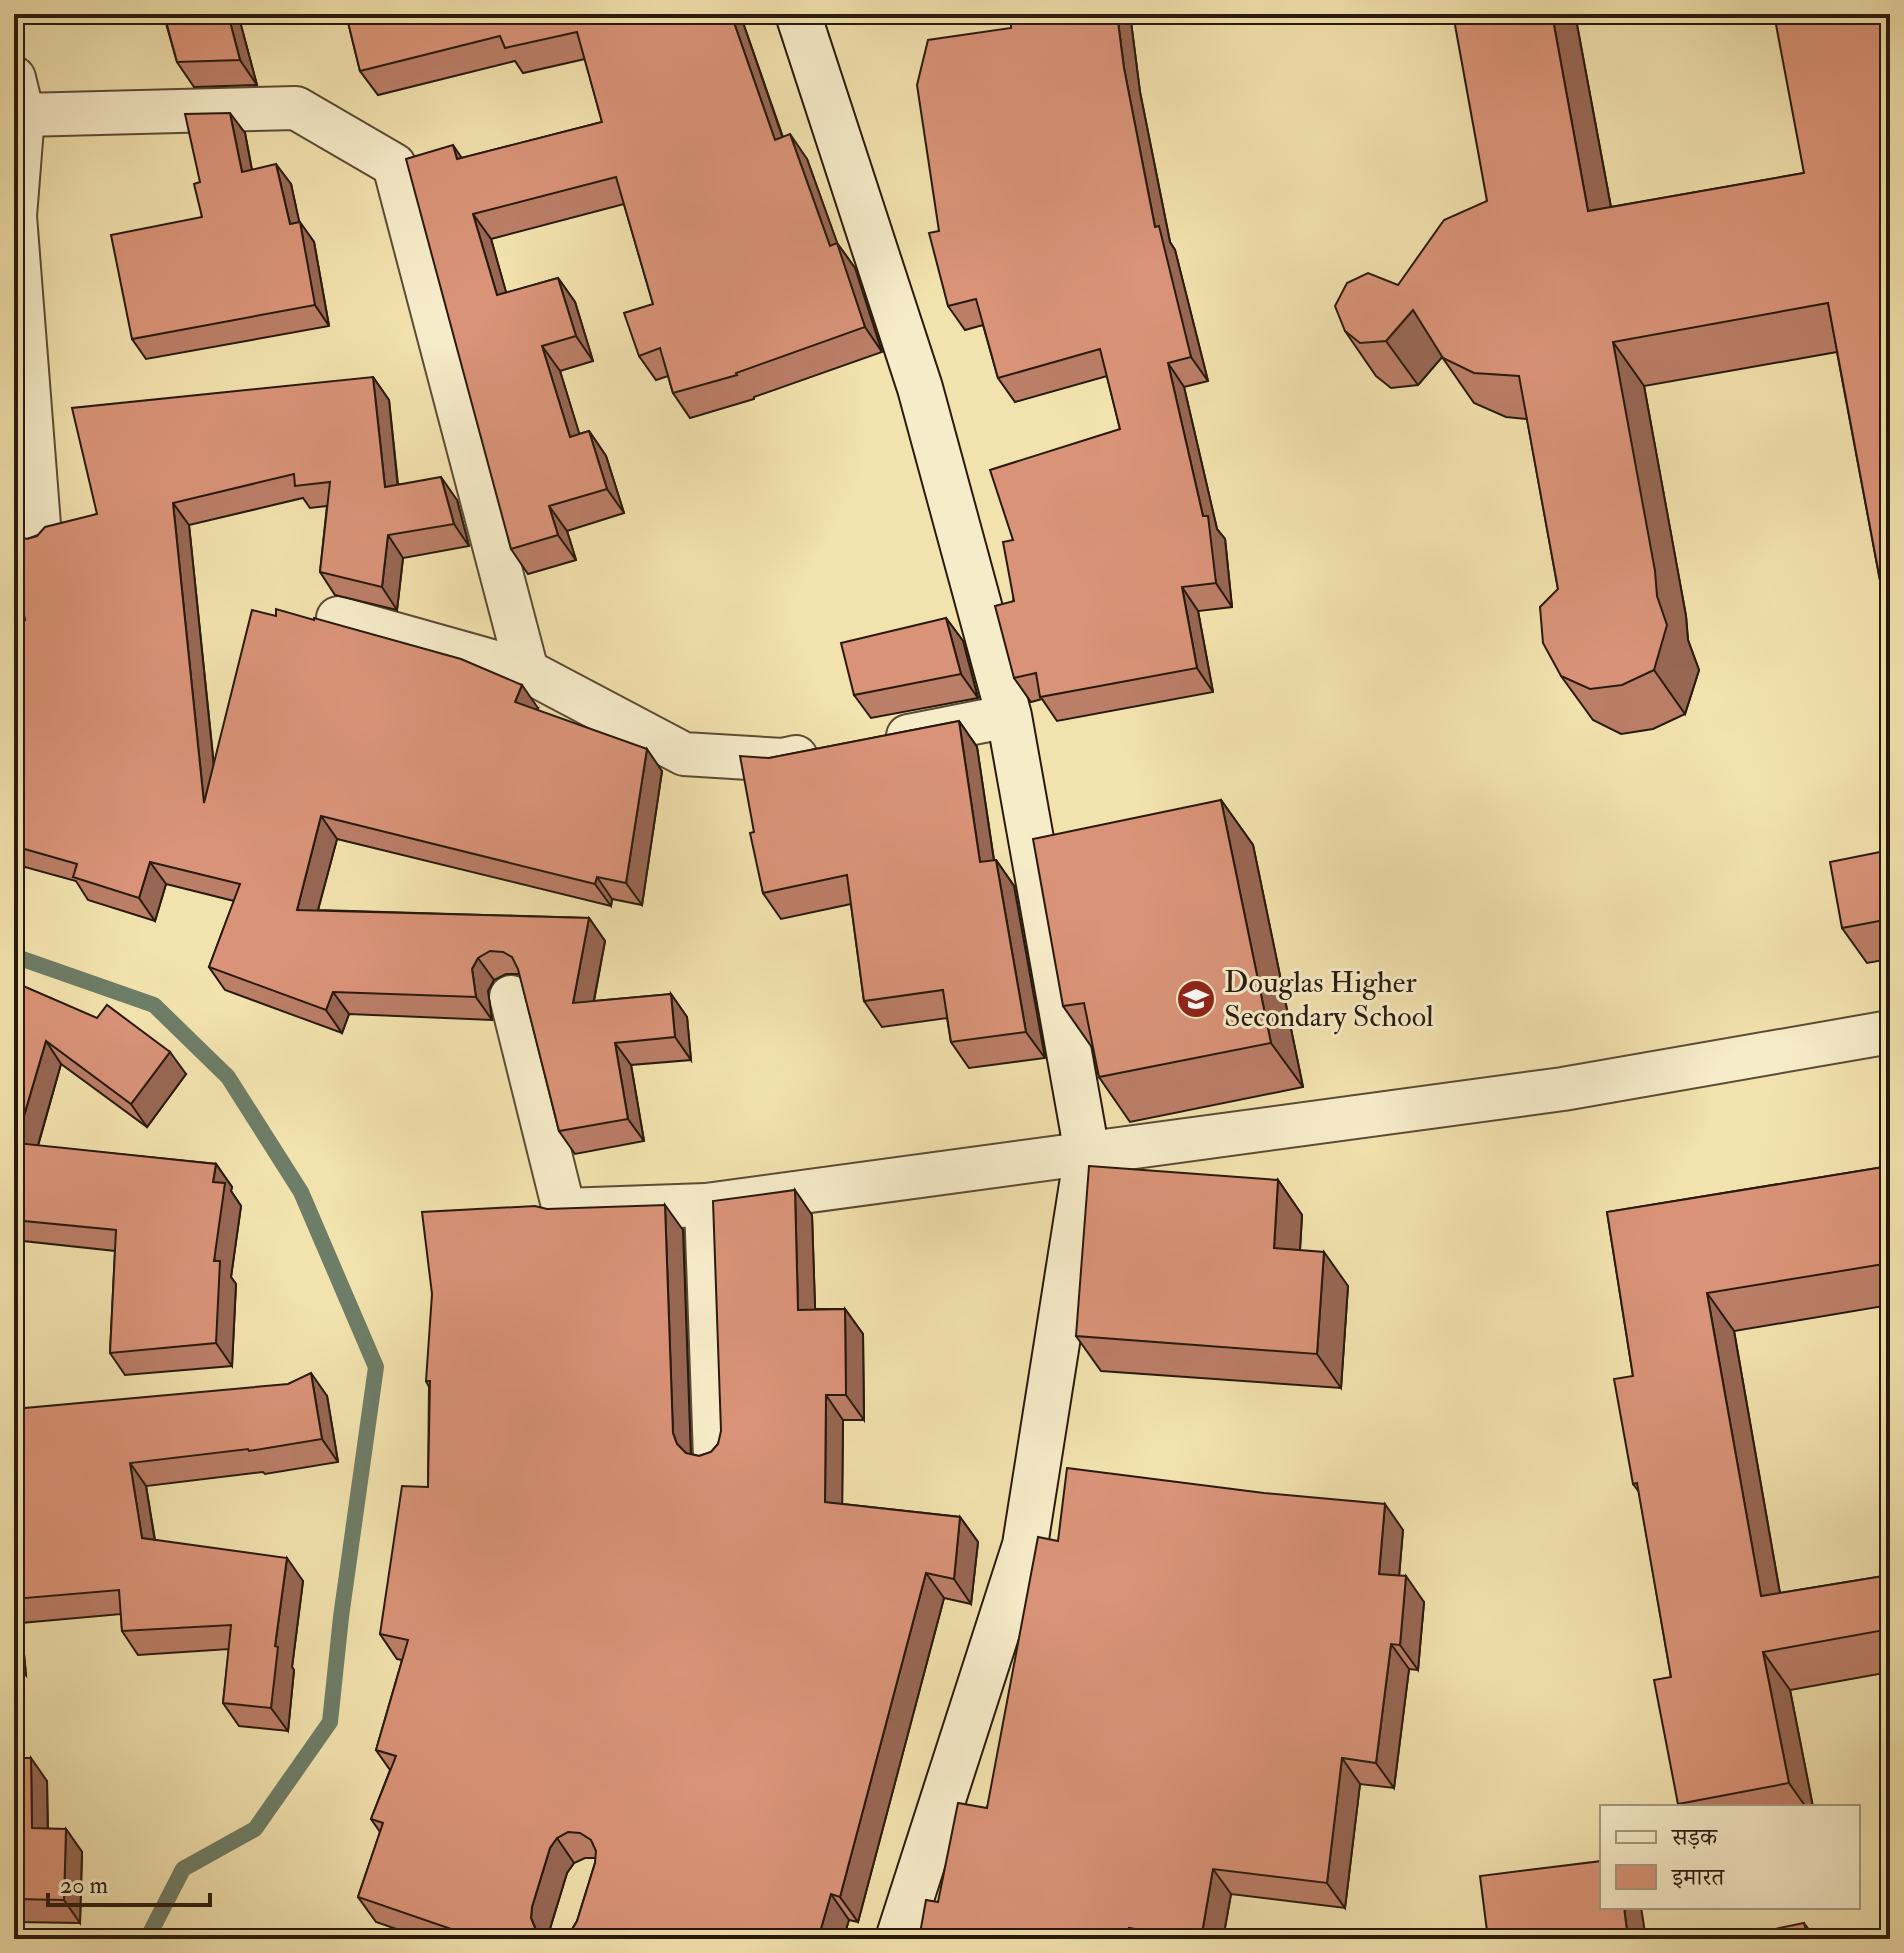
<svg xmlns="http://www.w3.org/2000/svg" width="1904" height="1953" viewBox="0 0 1904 1953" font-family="'IM FELL Double Pica','Noto Serif Devanagari',serif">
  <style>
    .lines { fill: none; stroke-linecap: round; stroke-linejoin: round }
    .stream { stroke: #6e7d67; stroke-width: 16 }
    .street-casing { stroke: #5b4c34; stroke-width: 46 }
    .secondary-casing { stroke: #291a0c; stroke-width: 48 }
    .street { stroke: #f7ecca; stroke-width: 42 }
    .secondary { stroke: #f7ecca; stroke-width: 44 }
    .wall { fill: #bb7e67; stroke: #291a0c; stroke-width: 2; fill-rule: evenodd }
    .shaded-wall { fill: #986754; stroke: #291a0c; stroke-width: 2 }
    .building { fill: #d99378; stroke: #291a0c; stroke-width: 2; fill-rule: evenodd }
    .labels { text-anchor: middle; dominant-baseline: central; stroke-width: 6; stroke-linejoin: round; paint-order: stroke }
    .poi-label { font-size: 30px; fill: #291a0c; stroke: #f7ecca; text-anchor: start }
  </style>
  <rect width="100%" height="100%" fill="#f2e2ae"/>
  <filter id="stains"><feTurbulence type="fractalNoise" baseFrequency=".0025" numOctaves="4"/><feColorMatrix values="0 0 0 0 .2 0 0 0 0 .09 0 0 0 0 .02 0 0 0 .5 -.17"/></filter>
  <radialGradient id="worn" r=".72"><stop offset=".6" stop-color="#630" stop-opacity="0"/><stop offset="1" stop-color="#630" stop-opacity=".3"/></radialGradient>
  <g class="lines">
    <!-- stream -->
    <path class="stream" d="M14 956 154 1005 228 1077 301 1192 376 1367 341 1617 330 1722 255 1829 183 1869 147 1939"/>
    <!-- street casing -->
    <g class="street-casing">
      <g id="street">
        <path d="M14 78 23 115 15 216 40 538"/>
        <path d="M23 115 296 108 394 165 527 671"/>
        <path d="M338 618 527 671 684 754 783 760 796 757"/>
        <path d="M908 736 1009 716"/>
        <path d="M511 997 564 1210 706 1205 1563 1089 1890 1032"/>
        <path d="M706 1205 715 1457"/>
      </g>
    </g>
    <!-- secondary casing -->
    <g class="secondary-casing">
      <path id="secondary" d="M798 14 920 388 1009 716 1087 1153 1025 1545 898 1939"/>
    </g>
    <!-- street -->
    <use href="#street" class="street"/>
    <!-- secondary -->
    <use href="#secondary" class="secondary"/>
  </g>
  <!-- wall -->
  <g class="wall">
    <path d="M160 14H238L257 85 194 87 177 62 165 20H164Z"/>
    <path d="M346 14H740L783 137 807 159 837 243 855 268 882 352 754 397V399L690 418 673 393 668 376 656 380 639 356 653 304 624 204 491 239 506 293 558 278 575 302 593 361 560 371 579 434 589 431 606 456 624 513 567 531 576 560 528 574 511 549 462 158 602 122 585 59 523 73 515 61 378 95 360 71Z"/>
    <path d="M1011 14H1130L1140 92 1170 242 1175 250 1208 381 1184 387 1217 529 1225 539 1232 607 1198 611 1213 692 1057 721 1042 699 1031 702 1014 678 1013 540 1120 429 1107 376 1015 402 998 378 983 325 965 330 948 306 939 231 1011 28Z"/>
    <path d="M1575 14 1611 207 1804 173 1888 623 1837 352 1644 386 1686 616 1688 640 1699 670 1685 714 1653 729 1621 734 1593 720 1561 676 1558 589 1527 419 1506 417 1474 403 1442 357 1418 385 1391 388 1376 376 1345 331 1398 285 1487 201Z"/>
    <path d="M245 133 252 170 291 184 299 222 314 242 329 326 146 359 132 339 202 217 200 182Z"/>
    <path d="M373 377 389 400 398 484 457 500 469 546 403 558 397 610 335 595 320 572 327 506 310 508 303 498 189 525 214 765 538 708 537 710 662 771 642 905 612 899 611 906 337 839 318 910 589 918 605 941 594 1001 671 994 687 1017 691 1060 631 1065 644 1141 575 1154 559 1131 520 975 518 974H506L494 980 488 991 492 1020 349 1014 342 1033 225 990 209 967 234 901 166 884 155 921 88 900 76 881 14 864V621L25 620 16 537 27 539 97 514Z"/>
    <path d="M946 618 963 641 978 698 871 718 854 695Z"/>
    <path d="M959 721 977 747 994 860H996L1014 886 1045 1058 969 1068 951 1042 947 1018 882 1027 864 1001 851 904 781 919 763 893 754 832 769 758Z"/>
    <path d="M1221 800 1253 845 1303 1087 1130 1122 1099 1077 1093 1049 1063 1006Z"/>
    <path d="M1890 850V959L1867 963 1842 928Z"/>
    <path d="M14 982 186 1074 147 1127 61 1064 38 1146 216 1164 232 1187 231 1191 241 1206 231 1277 236 1284 232 1366 125 1375 110 1353 115 1251 14 1240Z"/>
    <path d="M1890 1166V1305L1734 1331 1780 1593 1890 1575V1672L1790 1690 1813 1807H1681L1678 1804 1671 1677 1639 1492 1633 1484V1376L1607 1212Z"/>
    <path d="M1278 1180 1302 1215 1300 1250 1348 1286 1341 1388 1101 1371 1076 1336Z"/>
    <path d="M547 1209 683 1230 691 1454 699 1456 711 1452 718 1444 812 1215 815 1309H845L863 1334 864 1420H843L842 1504 960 1517 978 1542 971 1604 944 1598 858 1922 849 1920 843 1939H425L376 1922 358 1897 380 1832 371 1819 390 1770 376 1750 402 1660 397 1659 380 1634 428 1487 429 1387 426 1381ZM585 1858H596L595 1863 577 1921 571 1931 560 1937H549V1932L567 1873 574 1863Z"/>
    <path d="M327 1396 338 1462 265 1474 263 1472 146 1486 155 1540 303 1581 292 1667 294 1670 288 1731 239 1726 223 1703 229 1649 138 1655 122 1631 121 1614 21 1623 26 1675 14 1676V1533L21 1532 14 1489Z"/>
    <path d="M1403 1530 1399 1576 1424 1602 1418 1670 1409 1669 1394 1788 1360 1784 1345 1908 1231 1894 1223 1939H919L987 1808 1058 1541Z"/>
    <path d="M14 1758 47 1781 48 1829H66L82 1852 80 1923 14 1922Z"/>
  </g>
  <!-- shaded-wall -->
  <g class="shaded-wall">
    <path d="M228 14H238L257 85 240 60Z"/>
    <path d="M731 14H740L792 165 775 140Z"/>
    <path d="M1117 14H1130L1140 92 1170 242 1175 250 1208 381 1191 357 1155 227 1124 68Z"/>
    <path d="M1552 14H1575L1620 256 1588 211Z"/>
    <path d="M230 113 245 133 256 192 242 172Z"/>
    <path d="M790 134 807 159 839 248 837 243 855 268 882 352 865 327 830 246Z"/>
    <path d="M453 145 470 170 457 159Z"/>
    <path d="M276 164 291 184 303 239 300 222 314 242 329 326 315 305 290 224Z"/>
    <path d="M473 214 491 239 514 320 497 295Z"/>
    <path d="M558 278 575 302 593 361 576 336Z"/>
    <path d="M1413 310 1444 355 1418 385 1386 341Z"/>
    <path d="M1613 342 1644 386 1686 616 1688 640 1699 670 1685 714 1654 670 1657 596Z"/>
    <path d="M542 346 560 371 588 462 570 437Z"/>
    <path d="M1168 363 1184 387 1217 529 1225 539 1232 607 1216 583 1203 516Z"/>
    <path d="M373 377 389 400 400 509 385 487Z"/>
    <path d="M589 431 606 456 624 513 607 489Z"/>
    <path d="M441 477 457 500 469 546 454 524Z"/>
    <path d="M173 503 189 525 220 826 204 803Z"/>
    <path d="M549 506 567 531 576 560 558 535Z"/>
    <path d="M14 513 16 540 14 542Z"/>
    <path d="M388 535 403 558 397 610 382 587Z"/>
    <path d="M1182 587 1198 611 1213 692 1197 668Z"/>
    <path d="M946 618 963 641 978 698 961 674Z"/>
    <path d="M522 685 538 708 531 725 515 702Z"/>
    <path d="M959 721 977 747 998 888 980 862Z"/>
    <path d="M647 749 662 771 642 905 626 883Z"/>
    <path d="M1221 800 1253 845 1303 1087 1271 1043Z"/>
    <path d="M321 816 337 839 312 932 297 910Z"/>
    <path d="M996 860 1014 886 1045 1058 1026 1032Z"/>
    <path d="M150 862 166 884 155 921 139 898Z"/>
    <path d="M597 877 612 899 611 906 595 884Z"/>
    <path d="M589 918 605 941 589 1026 573 1003Z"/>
    <path d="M478 958 494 980 488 991 492 1020 476 997 472 969Z"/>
    <path d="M333 992 349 1014 342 1033 326 1010Z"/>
    <path d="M671 994 687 1017 691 1060 675 1037Z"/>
    <path d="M46 1041 61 1064 32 1166 16 1143Z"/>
    <path d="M615 1043 631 1065 644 1141 628 1119Z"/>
    <path d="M170 1052 186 1074 147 1127 131 1104Z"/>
    <path d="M216 1164 232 1187 231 1191 241 1206 231 1277 236 1284 232 1366 216 1343 213 1182Z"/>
    <path d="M1278 1180 1302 1215 1298 1283 1274 1248Z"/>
    <path d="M795 1190 812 1215 816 1335 798 1310Z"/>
    <path d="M665 1205 683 1230 691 1458 677 1444 673 1433Z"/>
    <path d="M1324 1252 1348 1286 1341 1388 1317 1354Z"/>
    <path d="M1707 1293 1734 1331 1787 1634 1761 1596Z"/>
    <path d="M845 1309 863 1334 864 1420 846 1395Z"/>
    <path d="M311 1373 327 1396 338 1462 322 1439Z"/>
    <path d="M826 1395 843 1420 842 1527 825 1502Z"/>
    <path d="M130 1463 146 1486 158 1561 142 1538Z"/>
    <path d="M1385 1504 1403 1530 1397 1600 1379 1574Z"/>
    <path d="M960 1517 978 1542 971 1604 954 1579Z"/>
    <path d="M287 1558 303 1581 292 1667 294 1670 288 1731 271 1708 275 1646Z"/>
    <path d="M926 1573 944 1598 858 1922 840 1897Z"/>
    <path d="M1406 1576 1424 1602 1418 1670 1400 1645Z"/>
    <path d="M14 1613 21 1623 26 1675 14 1658Z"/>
    <path d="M1391 1644 1409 1669 1394 1788 1376 1763Z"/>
    <path d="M1763 1652 1790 1690 1813 1807H1806L1789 1783Z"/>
    <path d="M31 1758 47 1781 48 1852 32 1828Z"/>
    <path d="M1342 1758 1360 1784 1345 1908 1327 1883Z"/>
    <path d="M66 1829 82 1852 80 1923 64 1900Z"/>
    <path d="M557 1838 574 1863 567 1873 549 1932V1939L536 1930 531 1918 532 1907 550 1848Z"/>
    <path d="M1213 1869 1231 1894 1223 1939H1201Z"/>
    <path d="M831 1894 849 1920 843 1939H818Z"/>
    <path d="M1624 1907H1641L1646 1939H1628Z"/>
    <path d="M1804 1923 1816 1939H1808Z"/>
    <path d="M1129 1928 1137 1939H1127Z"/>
  </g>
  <!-- building -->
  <g class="building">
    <path d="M164 14H228L240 60 177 62Z"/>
    <path d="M346 14H731L775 140 790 134 830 246 837 243 865 327 736 373 737 375 673 393 660 348 639 356 624 313 653 304 616 177 473 214 497 295 558 278 576 336 542 346 570 437 589 431 607 489 549 506 558 535 511 549 406 159 453 145 457 159 602 122 577 32 505 48 500 36 360 71Z"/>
    <path d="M1011 14H1117L1124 68 1155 227 1159 226 1191 357 1168 363 1203 516H1208L1216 583 1182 587 1197 668 1040 697 1036 673 1014 678 995 606 1014 601 1003 542 1013 540 990 470 1120 429 1100 349 998 378 976 299 948 306 929 233 939 231 917 85 928 40 1011 28Z"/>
    <path d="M1453 14H1552L1588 211 1804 173 1774 14H1890V654L1887 651 1885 627 1888 623 1828 303 1613 342 1655 571 1657 596 1667 625 1654 670 1622 685 1590 689 1561 676 1543 643 1540 607 1558 589 1519 376 1474 373 1443 358 1413 310 1386 341 1360 343 1345 331 1335 306 1347 283 1368 273 1398 285 1444 220 1487 201Z"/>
    <path d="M230 113 242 172 276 164 290 224 300 222 315 305 132 339 111 235 202 217 194 184 200 182 185 114Z"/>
    <path d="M373 377 385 487 441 477 454 524 388 535 382 587 320 572 330 482 295 486 294 474 173 503 204 803 252 610 276 616V609L314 620V618L461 659 522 685 515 702 647 749 626 883 597 877 595 884 321 816 297 910 589 918 573 1003 671 994 675 1037 615 1043 628 1119 559 1131 518 969 512 957 503 952 490 951 478 958 472 969 476 997 333 992 326 1010 209 967 240 884 150 862 139 898 73 877 77 864 14 846V621L25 620 14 561V536L27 539 37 536 45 527 97 514 72 408Z"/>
    <path d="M946 618 961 674 854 695 841 643Z"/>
    <path d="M959 721 980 862 996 860 1026 1032 951 1042 943 990 864 1001 847 875 763 893 750 833 754 832 740 756 769 758Z"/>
    <path d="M1221 800 1271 1043 1099 1077 1084 1003 1063 1006 1033 839Z"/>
    <path d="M1890 850V919L1842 928 1830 862Z"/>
    <path d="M14 982 97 1018 107 1005 170 1052 131 1104 46 1041 16 1143 216 1164 213 1182 225 1183 214 1261H220L216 1343 110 1353 116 1230 14 1220Z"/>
    <path d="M1089 1166 1278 1180 1274 1248 1324 1252 1317 1354 1076 1336Z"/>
    <path d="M1890 1166V1263L1707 1293 1761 1596 1890 1575V1629L1763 1652 1789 1783 1678 1804 1654 1680 1671 1677 1637 1483 1633 1484 1614 1379 1633 1376 1607 1212Z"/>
    <path d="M795 1190 798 1310 845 1309 846 1395H826L825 1502 960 1517 954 1579 926 1573 840 1897 831 1894 818 1939H480L358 1897 383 1823 371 1819 396 1756 376 1750 408 1640 380 1634 402 1486 428 1487 430 1381H426L432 1294 422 1212 535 1206 547 1209 665 1205 673 1433 677 1444 686 1453 699 1456 711 1452 718 1444 721 1431 713 1201ZM568 1832 580 1833 591 1840 596 1851 595 1863 577 1921 571 1931 560 1937H548L536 1930 531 1918 532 1907 550 1848 557 1838Z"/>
    <path d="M311 1373 322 1439 249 1451 248 1449 130 1463 142 1538 287 1558 275 1646 278 1647 271 1708 223 1703 231 1625 122 1631 119 1590 14 1599V1533L21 1532 14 1489V1409L288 1384Z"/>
    <path d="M1067 1468 1264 1493 1385 1504 1379 1574 1406 1576 1400 1645 1391 1644 1376 1763 1342 1758 1327 1883 1213 1869 1201 1939H1193L1129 1928 1127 1939H919L926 1900 938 1902 958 1803 987 1808 1038 1537 1058 1541Z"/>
    <path d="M14 1758H31L32 1828 66 1829 64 1900 14 1899Z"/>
    <path d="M1602 1861V1907H1624L1628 1939H1488L1480 1876Z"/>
    <path d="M1804 1923 1808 1939H1726Z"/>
  </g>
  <!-- icons -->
  <defs>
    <g id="school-disc" transform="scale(2)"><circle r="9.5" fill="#8f2418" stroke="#f7ecca"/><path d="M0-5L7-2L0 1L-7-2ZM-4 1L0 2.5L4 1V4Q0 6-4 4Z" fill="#fff"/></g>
  </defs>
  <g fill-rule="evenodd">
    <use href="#school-disc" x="1196" y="999"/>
  </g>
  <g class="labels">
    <!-- poi labels -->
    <g class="poi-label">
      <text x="1224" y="982">Douglas Higher<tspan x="1224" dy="34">Secondary School</tspan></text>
    </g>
  </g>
  <!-- margin -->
  <rect width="1904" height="1953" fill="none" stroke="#f2e2ae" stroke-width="48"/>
  <rect x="16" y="16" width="1872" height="1921" fill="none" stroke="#291a0c" stroke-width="4"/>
  <rect x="24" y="24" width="1856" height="1905" fill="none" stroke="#291a0c" stroke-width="2"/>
  <!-- legend -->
  <rect x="1600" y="1805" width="260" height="104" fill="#f7ecca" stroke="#a5987e" stroke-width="2"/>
  <rect x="1616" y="1831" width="40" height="12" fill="#f7ecca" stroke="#a5987e" stroke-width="2"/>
  <text x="1672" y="1845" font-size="24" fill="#291a0c">सड़क</text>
  <rect x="1616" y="1865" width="40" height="24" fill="#d99378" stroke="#a5987e" stroke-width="2"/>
  <text x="1672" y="1885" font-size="24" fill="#291a0c">इमारत</text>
  <!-- scale -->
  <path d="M48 1893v12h162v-12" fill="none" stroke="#291a0c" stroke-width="4"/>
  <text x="60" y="1893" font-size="24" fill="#291a0c" stroke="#f7ecca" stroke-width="6" paint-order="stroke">20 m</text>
  <rect width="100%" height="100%" filter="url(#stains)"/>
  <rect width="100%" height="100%" fill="url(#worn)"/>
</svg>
